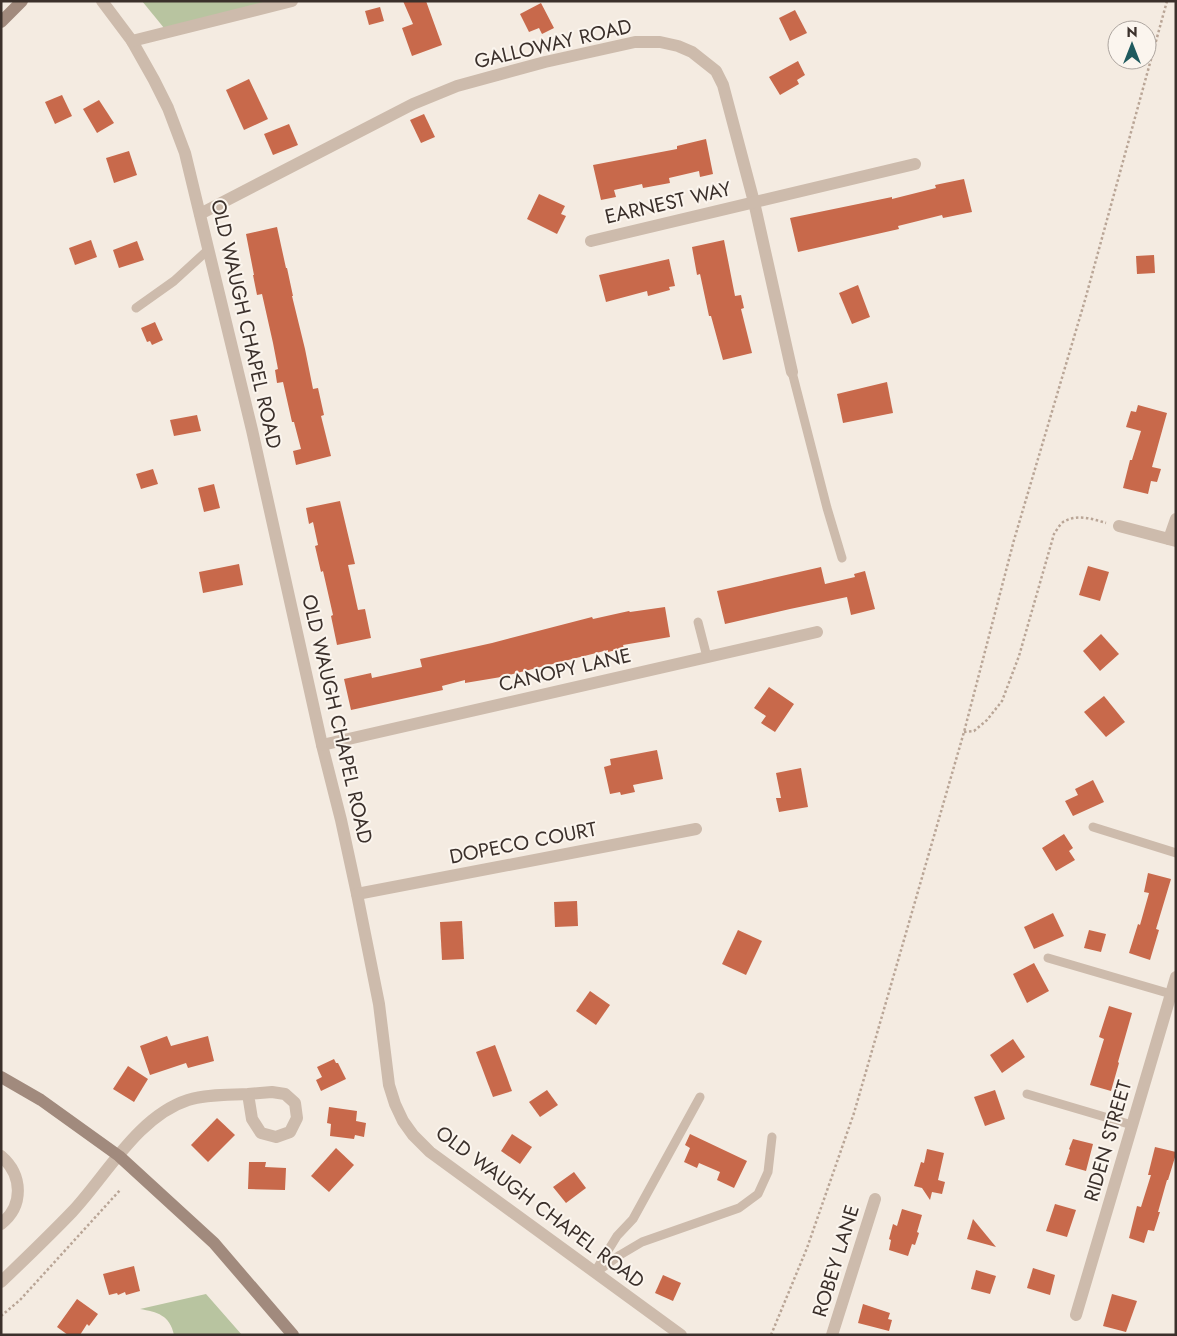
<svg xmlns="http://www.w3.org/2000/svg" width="1177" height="1336" viewBox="0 0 1177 1336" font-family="Jost,sans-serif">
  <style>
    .green { fill: #b8c4a0 }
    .building { fill: #c8694b }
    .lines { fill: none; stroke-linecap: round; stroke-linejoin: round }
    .path { stroke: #b9a596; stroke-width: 2.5; stroke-dasharray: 2.5 2.5; stroke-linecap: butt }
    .service { stroke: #cdbbac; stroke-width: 9 }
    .minor { stroke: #cdbbac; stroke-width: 12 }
    .secondary { stroke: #a18a7d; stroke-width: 12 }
    .labels { text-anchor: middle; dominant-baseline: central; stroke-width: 4; stroke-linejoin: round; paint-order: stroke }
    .street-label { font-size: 20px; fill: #3b302b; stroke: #fbf5ee }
  </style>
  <rect width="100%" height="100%" fill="#f4ebe1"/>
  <!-- green -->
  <g class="green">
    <path d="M142 1H276L164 28Z"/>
    <path d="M206 1294 242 1335H174C170 1315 157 1312 140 1309Z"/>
  </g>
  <!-- building -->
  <g class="building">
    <path d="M403 1H426L442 45 412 56 402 28 413 24Z"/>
    <path d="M541 3 554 28 542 34 539 28 529 32 520 14Z"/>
    <path d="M380 7 384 21 369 25 365 11Z"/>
    <path d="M795 10 807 33 790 41 779 18Z"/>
    <path d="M798 61 805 75 797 80 799 84 780 95 769 77Z"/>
    <path d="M249 79 268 119 244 130 226 90Z"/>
    <path d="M62 95 72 116 55 124 45 102Z"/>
    <path d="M99 100 114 123 97 133 83 109Z"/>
    <path d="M424 114 435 137 421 143 410 120Z"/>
    <path d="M289 124 298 145 273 155 264 134Z"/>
    <path d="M706 139 713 174 700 177 699 171 669 178 670 183 643 188 642 184 614 190 616 197 601 200 593 165 677 149V146Z"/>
    <path d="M129 151 137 175 114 183 106 158Z"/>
    <path d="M964 179 972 212 943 218 942 215 898 226 899 229 798 252 790 218 892 197V199L936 188 935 185Z"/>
    <path d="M539 194 565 206 561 214 566 216 557 234 527 219Z"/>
    <path d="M277 227 286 268H287L293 296H292L305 349 313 389 318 388 324 415 321 416 331 456 296 465 293 451 301 449 294 422H292L283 382 277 383 275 370 278 369 273 343 262 294 257 295 253 275H254L246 234Z"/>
    <path d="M91 240 97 257 75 265 69 248Z"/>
    <path d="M724 240 735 296 741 295 744 308 741 309 752 353 723 360 711 316H709L700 274 697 275 692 247Z"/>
    <path d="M137 241 144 260 119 268 113 250Z"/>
    <path d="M1154 255 1155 273 1137 274 1136 256Z"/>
    <path d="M669 259 675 286 669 287 670 290 648 296 647 291 606 302 599 275Z"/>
    <path d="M858 285 870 317 852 324 839 293Z"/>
    <path d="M155 322 163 340 152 345 150 341 147 342 141 328Z"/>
    <path d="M887 382 893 413 843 423 837 394Z"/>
    <path d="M1138 405 1167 413 1152 467 1161 469 1157 482 1151 481 1148 494 1123 488 1130 460H1132L1141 431 1126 427 1131 411 1136 412Z"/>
    <path d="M197 415 201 431 174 436 170 420Z"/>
    <path d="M153 469 158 484 141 489 136 474Z"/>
    <path d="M214 484 220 508 204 512 198 488Z"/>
    <path d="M340 501 355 564 348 565 358 610 365 609 371 638 337 645 331 616 333 615 323 571 321 572 315 546 318 545 313 522 309 524 306 508Z"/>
    <path d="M239 564 243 585 203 593 199 572Z"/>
    <path d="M1088 566 1109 572 1100 601 1079 595Z"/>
    <path d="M821 567 825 584 855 577 854 574 865 571 875 609 851 615 847 597 790 609 725 624 717 591Z"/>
    <path d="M665 607 670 637 623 645 624 648 608 652V650L501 677 465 683V680L442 686 443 690 351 710 344 679 371 673 372 678 422 667 420 659 492 643 592 617 593 619 629 611 630 612Z"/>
    <path d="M1101 634 1119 654 1100 671 1083 651Z"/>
    <path d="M769 687 794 704 775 732 761 723 766 716 754 708Z"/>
    <path d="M1104 696 1125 722 1106 737 1084 712Z"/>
    <path d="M657 750 663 779 633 785 635 792 621 795 620 792 610 794 604 767 611 765 610 759Z"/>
    <path d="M801 768 808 807 779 812 776 798H781L776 773Z"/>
    <path d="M1093 780 1104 802 1073 816 1065 801 1078 795 1075 789Z"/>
    <path d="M1064 834 1073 848 1069 851 1075 860 1056 871 1042 848Z"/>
    <path d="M1148 873 1171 879 1156 929 1159 930 1150 960 1129 953 1138 924 1140 925 1149 893 1144 892Z"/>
    <path d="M577 901 578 926 555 927 554 902Z"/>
    <path d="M1053 913 1064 936 1034 949 1024 927Z"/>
    <path d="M462 921 464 959 442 960 440 922Z"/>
    <path d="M738 930 762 941 746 975 722 964Z"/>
    <path d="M1089 930 1106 934 1101 952 1084 948Z"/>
    <path d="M1034 963 1049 991 1027 1003 1013 974Z"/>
    <path d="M590 991 610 1005 596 1025 576 1011Z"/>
    <path d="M1109 1006 1132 1013 1118 1062 1119 1063 1111 1091 1090 1085 1104 1039 1099 1037Z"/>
    <path d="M167 1036 171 1046 208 1036 214 1061 188 1068 186 1063 150 1075 140 1046Z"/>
    <path d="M1013 1039 1025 1057 1002 1073 990 1055Z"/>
    <path d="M495 1045 512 1091 493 1097 476 1052Z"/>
    <path d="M334 1059 336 1063H338L346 1079 321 1091 316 1080 322 1077 317 1067Z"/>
    <path d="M128 1066 148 1079 134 1102 113 1089Z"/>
    <path d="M547 1090 558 1105 540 1117 529 1102Z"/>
    <path d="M995 1090 1005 1119 985 1126 974 1097Z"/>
    <path d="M329 1107 357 1111 356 1121 366 1123 364 1137 355 1135 354 1139 330 1136 331 1124 327 1123Z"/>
    <path d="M217 1118 235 1135 208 1162 191 1145Z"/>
    <path d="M512 1134 532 1147 520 1164 501 1151Z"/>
    <path d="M690 1134 747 1161 734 1188 717 1180 720 1172 699 1163 697 1168 684 1162 690 1148 685 1145Z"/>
    <path d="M1073 1139 1093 1144 1086 1171 1065 1165 1070 1150 1069 1149Z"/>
    <path d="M1155 1147 1176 1152V1154L1168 1180H1167L1158 1212H1160L1154 1231 1148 1230 1144 1243 1129 1238 1137 1206 1141 1207 1151 1175H1148Z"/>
    <path d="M336 1148 354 1165 329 1192 311 1176Z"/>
    <path d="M927 1149 944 1153 938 1180 945 1182 942 1194 932 1192 930 1200 922 1188 914 1186 921 1162 924 1163Z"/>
    <path d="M249 1162H266L265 1167 286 1168 285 1190 248 1189Z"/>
    <path d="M574 1172 586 1188 566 1203 553 1187Z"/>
    <path d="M1055 1204 1076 1210 1067 1237 1046 1231Z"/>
    <path d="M902 1209 922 1215 917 1232 919 1233 915 1245 912 1244 908 1256 889 1250 891 1240 889 1239 893 1224 897 1226Z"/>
    <path d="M973 1219 996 1247 967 1239Z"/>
    <path d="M134 1266 140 1291 126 1295 125 1292 118 1295 117 1293 109 1295 103 1274Z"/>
    <path d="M1033 1268 1055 1275 1050 1295 1027 1288Z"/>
    <path d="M976 1270 996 1276 990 1294 971 1289Z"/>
    <path d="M663 1275 681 1283 673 1301 655 1293Z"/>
    <path d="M1112 1294 1137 1301 1126 1332 1103 1326Z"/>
    <path d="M77 1299 98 1314 89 1326 87 1324 80 1335H68L57 1327Z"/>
    <path d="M863 1304 890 1313 888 1319 892 1320 889 1331 858 1323Z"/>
  </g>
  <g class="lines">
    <!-- path -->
    <g class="path">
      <path d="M964 732 974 731 987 720 1002 701 1019 656 1054 534C1057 530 1060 523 1065 521 1078 514 1093 519 1106 523"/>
      <path d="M1 1316 20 1300 121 1189"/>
      <path d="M771 1335 807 1248 854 1113 964 732 1014 540 1085 300 1167 1"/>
    </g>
    <!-- service -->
    <g class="service">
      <path d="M136 308 174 281 209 249"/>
      <path d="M792 372 827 508 842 558"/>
      <path d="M698 622 707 657"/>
      <path d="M1093 827 1176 853"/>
      <path d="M1048 958 1171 994"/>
      <path d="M1027 1094 1132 1125"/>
      <path d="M596 1270 617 1236 633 1219 700 1097"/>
      <path d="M595 1273 620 1255 642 1242 739 1208 758 1194 768 1172 772 1137"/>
    </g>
    <!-- minor -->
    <g class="minor">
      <path d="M102 1 132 41 154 80 168 108 185 153 252 430 322 745 341 820 357 894 379 1004 389 1085 395 1104 403 1121 413 1135 430 1152 681 1335"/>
      <path d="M132 41 292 1"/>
      <path d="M200 214 413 104 457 86 545 62 635 42H660L678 46 692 52 716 71 723 85 754 202 792 372"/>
      <path d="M591 241 915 164"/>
      <path d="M1119 526 1176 541"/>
      <path d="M1169 539 1176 519"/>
      <path d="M322 745 817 632"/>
      <path d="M357 894 696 829"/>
      <path d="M1 1156C23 1175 24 1206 1 1224"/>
      <path d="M1 1282C25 1259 49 1236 72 1212 106 1176 138 1116 188 1100 207 1094 229 1095 248 1094L252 1119 261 1133 276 1137 290 1132 297 1118 295 1103 285 1094 272 1092 248 1094"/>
      <path d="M1076 1315 1176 977"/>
      <path d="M832 1335 875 1199"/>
    </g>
    <!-- secondary -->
    <g class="secondary">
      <path d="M1 22 22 1"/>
      <path d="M1 1077 41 1100 119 1156 214 1243 293 1335"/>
    </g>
  </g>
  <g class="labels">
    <!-- street labels -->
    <g class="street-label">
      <text transform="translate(553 44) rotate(-13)">GALLOWAY ROAD</text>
      <text transform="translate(668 203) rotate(-13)">EARNEST WAY</text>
      <text transform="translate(246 324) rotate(77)">OLD WAUGH CHAPEL ROAD</text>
      <text transform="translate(565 670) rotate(-13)">CANOPY LANE</text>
      <text transform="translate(337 719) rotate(77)">OLD WAUGH CHAPEL ROAD</text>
      <text transform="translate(523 843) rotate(-11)">DOPECO COURT</text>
      <text transform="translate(1108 1141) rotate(-74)">RIDEN STREET</text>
      <text transform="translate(540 1207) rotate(37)">OLD WAUGH CHAPEL ROAD</text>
      <text transform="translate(836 1261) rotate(-73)">ROBEY LANE</text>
    </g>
  </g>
  <!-- border -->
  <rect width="1177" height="1336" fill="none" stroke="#3b302b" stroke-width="5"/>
  <!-- north arrow -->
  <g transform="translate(1132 45)"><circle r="24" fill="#fbf5ee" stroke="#aea6a0"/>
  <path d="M0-4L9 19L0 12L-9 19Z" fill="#1f5a5e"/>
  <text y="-8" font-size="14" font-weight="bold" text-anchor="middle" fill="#3b302b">N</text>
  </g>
</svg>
